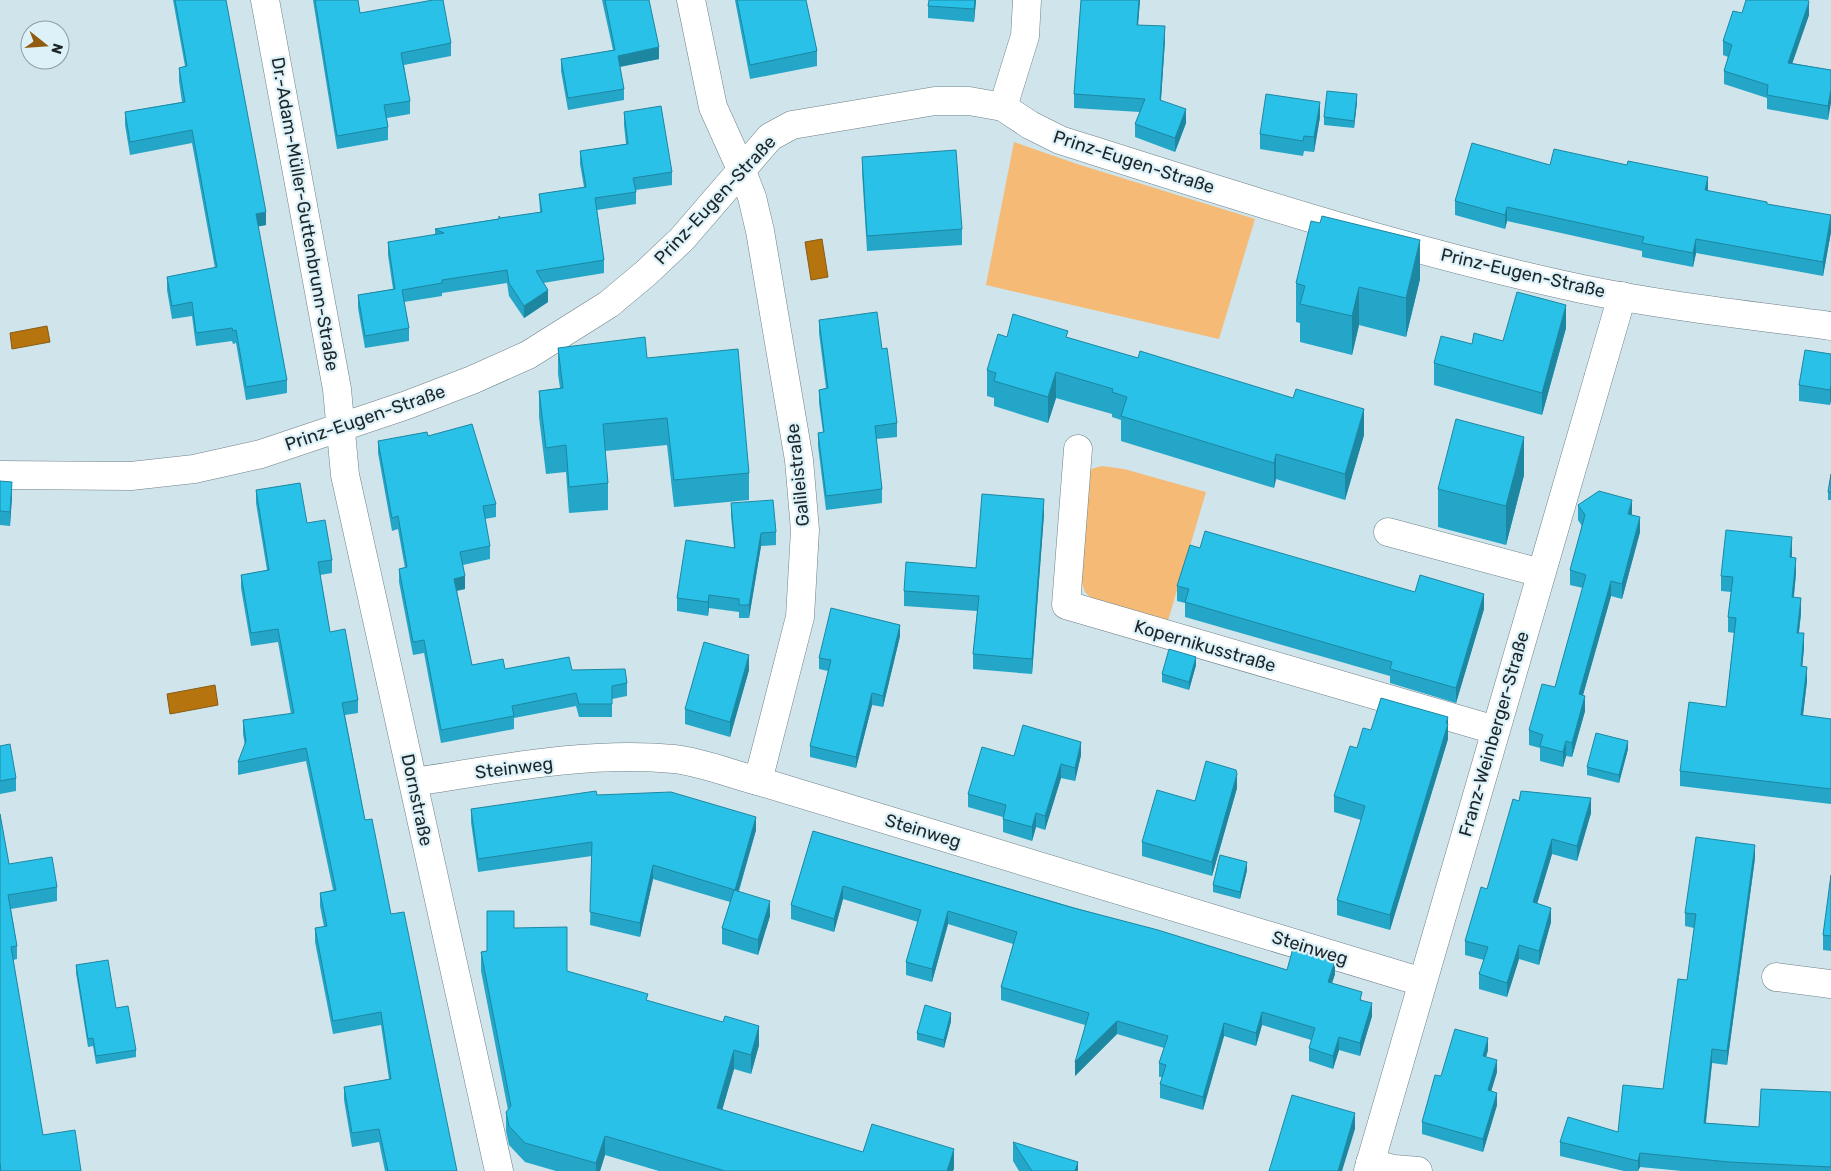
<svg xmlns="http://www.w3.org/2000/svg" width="1831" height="1171" viewBox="0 0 1831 1171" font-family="Rubik,sans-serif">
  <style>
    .green { fill: #f4ba76 }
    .water { fill: #b5740d; stroke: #875c15 }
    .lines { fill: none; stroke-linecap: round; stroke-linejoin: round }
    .minor-casing { stroke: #6e8187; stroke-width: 29 }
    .minor { stroke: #fff; stroke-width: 28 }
    .wall { fill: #23a6c8 }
    .shaded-wall { fill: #1d87a2 }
    .building { fill: #29c1e8; stroke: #1d87a2 }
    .labels { text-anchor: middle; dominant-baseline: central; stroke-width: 4.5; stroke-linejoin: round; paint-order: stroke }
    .street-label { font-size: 18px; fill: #1d2527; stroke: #dcf1f8 }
  </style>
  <rect width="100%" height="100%" fill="#cfe4eb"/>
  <!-- green -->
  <g class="green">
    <path d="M1014 142 1077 164 1255 219 1219 339 986 285Z"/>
    <path d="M1102 466 1124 469 1206 492 1167 624 1094 601 1085 592 1079 575 1084 481 1091 469Z"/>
  </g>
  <!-- water -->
  <g class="water">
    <path d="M822 239 828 277 811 280 805 242Z"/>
    <path d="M47 326 50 342 12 349 10 333Z"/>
    <path d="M215 685 218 705 170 714 167 694Z"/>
  </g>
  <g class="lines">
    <!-- minor casing -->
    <g class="minor-casing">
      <g id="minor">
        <path d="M265 0 337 389 345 475 499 1171"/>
        <path d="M691 0 713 107 741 169 752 197 760 231 799 460 805 530 800 617 758 781"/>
        <path d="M1003 107 1025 36 1027 0"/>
        <path d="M1078 449 1066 605 1495 730"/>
        <path d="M0 475 131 476 194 469 261 454 407 405 472 380 528 355 609 304 646 273 682 239 770 137 792 125 935 101H969L1003 107 1030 125 1060 140C1233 195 1405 251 1582 289 1664 306 1748 315 1831 326"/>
        <path d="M1388 532 1541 573"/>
        <path d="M414 782C499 769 587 751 674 759 702 762 731 774 758 781L1422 982"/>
        <path d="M1776 977 1831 984"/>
        <path d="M1370 1163 1394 1169 1418 1171"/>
        <path d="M1368 1171 1622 296"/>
      </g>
    </g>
    <!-- minor -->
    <use href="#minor" class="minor"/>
  </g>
  <!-- wall -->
  <g class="wall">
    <path d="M173 0H226L266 225 258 226 287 380V393L246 400 236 343 233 344 232 341 196 346 192 316 172 319 167 290V277L215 268 192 143 130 155 125 125V112L182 102 179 81V68L185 66Z"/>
    <path d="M313 0H358L360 13 451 43V56L404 65 410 101V114L387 118 388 127V140L337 149Z"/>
    <path d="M602 0H649L659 59 620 67 624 89V100L568 110 561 71V59L613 50Z"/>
    <path d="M735 0H806L817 51V66L750 79Z"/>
    <path d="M976 0 974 22 928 18V6Z"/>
    <path d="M1081 0H1140L1138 25 1165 40 1161 100 1186 123 1175 152 1135 137V124L1140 112 1074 108V94Z"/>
    <path d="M1742 13 1809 15 1792 63 1831 70 1828 120 1767 109V98L1724 84V71L1728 57 1723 55V41Z"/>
    <path d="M1357 102 1354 128 1324 125V117Z"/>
    <path d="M624 112 672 172V185L636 190V204L597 210 604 260V273L543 283 548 302 524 318 509 296 507 283 442 293V296L404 302 409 328V341L365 348 358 308V295L393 289 388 255V242L435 235V229L540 212 539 194 584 187 580 164V151L626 144 624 125Z"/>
    <path d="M1320 117 1314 152 1304 151 1303 156 1260 149V134Z"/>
    <path d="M862 157 962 229V245L867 251 862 172Z"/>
    <path d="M1550 165 1708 191 1767 205 1831 215V232L1823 276 1696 253 1693 267 1642 257V251L1507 221 1505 229 1455 215V201Z"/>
    <path d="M1420 279 1406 337 1359 325 1352 355 1300 342V323L1296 322V283Z"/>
    <path d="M819 320 882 349 897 423V437L876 439 882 489V503L826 510 818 446V433L823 432 819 403V390L826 388 819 333Z"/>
    <path d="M1566 328 1542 415 1434 385V363L1472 344 1503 341Z"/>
    <path d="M1007 337 1068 338 1364 435 1345 500 1276 479 1274 488 1121 441V420L1112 417V414L1056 398 1048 423 994 406V398L987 396V370Z"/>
    <path d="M558 348 647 358 749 473V500L674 507 667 445 605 451 608 483V510L569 513 566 472 546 474 539 417V391L560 388 558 374Z"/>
    <path d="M1831 354V400L1830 405 1799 401V385Z"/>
    <path d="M428 436 496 504V517L485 519 490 546V559L463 565 465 589 457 591 472 665 505 669 572 670 627 683V696L612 699V717H579L576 706 514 718V729L441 743 424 653 413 655 399 582V569L405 568 398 529 392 531 378 453V441Z"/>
    <path d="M1831 474V500H1828V492Z"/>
    <path d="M1524 475 1506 545 1438 527V489Z"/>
    <path d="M0 481 12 496 10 526 0 525Z"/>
    <path d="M256 490 307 523 332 560V573L320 575 330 632 358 700V713L345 715 365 820 391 914 457 1171H385L379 1142 352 1147 344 1100V1087L389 1079 381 1025 333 1034 315 942V928L324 927 320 906V893L333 890 306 761 238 775V762L245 746 243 734V720L291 714 278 642 251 646 241 588V575L267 570 256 503Z"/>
    <path d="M731 503 776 532V545L761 546 749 618H739V612L709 608 708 616 677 611V598L734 548 731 516Z"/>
    <path d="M1578 505 1632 515 1640 532 1622 599 1611 596 1583 695 1585 711 1572 757 1566 756 1563 767 1540 761V748L1529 745V730L1555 687 1583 588 1570 585V570L1582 526 1578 520Z"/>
    <path d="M1044 514 1032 674 973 669V654L977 611 904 606V591L976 568Z"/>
    <path d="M1200 548 1415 592 1484 609 1456 703 1390 683V676L1185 617V603L1177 601V586Z"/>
    <path d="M1792 552V557L1796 573 1794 597 1801 613 1799 633 1804 648 1802 666 1807 681 1803 716 1831 719V804L1680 786V771L1726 707 1734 633 1728 632V617L1731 592 1721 591V576Z"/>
    <path d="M900 636 883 707 872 705 856 768 810 757V746L828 671 819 669V658Z"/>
    <path d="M1196 665 1189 690 1162 682V674Z"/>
    <path d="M749 670 730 737 685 724V709Z"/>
    <path d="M1448 724V739L1390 930 1337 915V900L1361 820 1334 812V796L1357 748 1371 730Z"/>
    <path d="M0 746 16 778V791L0 794Z"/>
    <path d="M1628 749 1619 783 1587 775V767Z"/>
    <path d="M1081 755 1075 781 1061 778 1045 830 1036 827 1032 841 1003 832V817L968 807V794L1014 756Z"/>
    <path d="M1237 788 1212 876 1142 856V842L1195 801Z"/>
    <path d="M597 795 756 830 739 891 770 916 758 955 722 944V928L730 902 653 879 640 937 590 925 592 856 478 872 471 822V809Z"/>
    <path d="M1519 801 1591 813 1577 861 1552 854 1537 904 1551 922 1539 965 1519 959 1507 997 1479 989V974L1484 960 1465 955V941L1487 889Z"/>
    <path d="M0 814 9 864 57 887V901L11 909 17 946V959L13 960 43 1135 81 1171H0Z"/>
    <path d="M813 831 1287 970 1335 974 1332 983 1362 1000 1372 1016 1360 1056 1339 1050 1333 1069 1309 1061V1048L1311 1040 1262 1025 1256 1046 1224 1036 1203 1110 1160 1098V1084L1162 1077H1159V1063L1164 1048 1117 1034 1075 1076 1085 1025 1001 1000V987L1013 944 948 924 932 982 906 975V962L918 922 843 899 834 932 791 919V905Z"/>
    <path d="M1755 858 1727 1065 1712 1063 1706 1123 1759 1127 1831 1092V1171H1682L1640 1167 1638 1171H1624L1560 1156V1142L1618 1132 1663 1089 1687 980 1694 928 1685 926V913Z"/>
    <path d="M1247 870 1240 899 1213 892V885Z"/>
    <path d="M1831 875V951L1823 950V935Z"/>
    <path d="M514 928 567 971 648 1001 759 1045 751 1074 734 1069 722 1110 863 1152 954 1168 953 1171H659L605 1155 600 1171H556L525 1162 509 1145 506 1131V1112L508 1110 481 971V952L487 951Z"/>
    <path d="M76 965 116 1008 136 1050V1057L96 1064 93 1046 88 1047 76 973Z"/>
    <path d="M951 1021 944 1048 917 1040V1033Z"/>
    <path d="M1488 1050 1486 1057 1497 1072 1491 1091 1497 1105 1483 1152 1422 1134V1122L1441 1076Z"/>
    <path d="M1013 1142 1078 1171H1019L1013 1161Z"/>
  </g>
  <!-- shaded-wall -->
  <g class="shaded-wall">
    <path d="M975 0H976L974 22V9Z"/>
    <path d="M1139 0H1140L1137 38V25Z"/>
    <path d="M1809 2V15L1788 76V63Z"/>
    <path d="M1165 26V40L1160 113V100Z"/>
    <path d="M659 47V59L618 67V56Z"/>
    <path d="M1831 89V103L1828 120V106Z"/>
    <path d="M1357 94V102L1354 128V121Z"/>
    <path d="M1320 102V117L1314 152V137Z"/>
    <path d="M1186 109V123L1175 152V138Z"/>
    <path d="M1708 177V191L1705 190Z"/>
    <path d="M1507 207V221L1505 229V215Z"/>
    <path d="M266 212V225L256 227V214Z"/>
    <path d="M1831 218V232L1823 276V262Z"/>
    <path d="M1696 239V253L1693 267V253Z"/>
    <path d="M1420 240V279L1406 337V298Z"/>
    <path d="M1359 287V325L1352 355V316Z"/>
    <path d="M548 290V302L524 318V306Z"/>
    <path d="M1566 305V328L1542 415V393Z"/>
    <path d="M1056 372V398L1048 423V397Z"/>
    <path d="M1831 385V400L1830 405V390Z"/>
    <path d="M1364 409V435L1345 500V474Z"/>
    <path d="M1524 437V475L1506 545V506Z"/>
    <path d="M1276 454V479L1274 488V463Z"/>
    <path d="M12 482V496L10 526V512Z"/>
    <path d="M1044 499V514L1032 674V659Z"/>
    <path d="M1632 500V515L1628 514Z"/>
    <path d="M1640 517V532L1622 599V584Z"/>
    <path d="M761 533V546L749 618V605Z"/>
    <path d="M1792 537V552L1790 572V557Z"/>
    <path d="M1796 558V573L1792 612V597Z"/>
    <path d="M465 576V589L454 591V579Z"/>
    <path d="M1611 581V596L1579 709V694Z"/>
    <path d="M1484 594V609L1456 703V688Z"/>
    <path d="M709 595V608L708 616V602Z"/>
    <path d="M1801 598V613L1797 648V633Z"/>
    <path d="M900 625V636L883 707V696Z"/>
    <path d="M1804 633V648L1801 681V666Z"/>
    <path d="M749 655V670L730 737V722Z"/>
    <path d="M1196 657V665L1189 690V682Z"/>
    <path d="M1807 667V681L1801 730V715Z"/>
    <path d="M872 693V705L856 768V757Z"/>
    <path d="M1585 696V711L1572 757V743Z"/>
    <path d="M1448 717V739L1390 930V915Z"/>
    <path d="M1566 741V756L1563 767V752Z"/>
    <path d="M1628 741V749L1619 783V775Z"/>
    <path d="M1081 742V755L1075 781V768Z"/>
    <path d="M1061 764V778L1045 830V816Z"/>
    <path d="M1237 774V788L1212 876V862Z"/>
    <path d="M1591 798V813L1577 861V846Z"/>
    <path d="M1036 813V827L1032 841V827Z"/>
    <path d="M756 817V830L735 903V890Z"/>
    <path d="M1552 839V854L1533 917V902Z"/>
    <path d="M1755 845V858L1727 1065V1051Z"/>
    <path d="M1247 862V870L1240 899V892Z"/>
    <path d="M653 865V879L640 937V923Z"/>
    <path d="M843 886V899L834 932V919Z"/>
    <path d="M770 901V916L758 955V940Z"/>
    <path d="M1551 908V922L1539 965V951Z"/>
    <path d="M948 911V924L932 982V969Z"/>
    <path d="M1519 945V959L1507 997V983Z"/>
    <path d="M1335 961V974L1328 995V982Z"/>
    <path d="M1372 1003V1016L1360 1056V1043Z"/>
    <path d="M1262 1012V1025L1256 1046V1033Z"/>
    <path d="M951 1013V1021L944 1048V1040Z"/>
    <path d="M1117 1021V1034L1075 1076V1062Z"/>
    <path d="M1224 1023V1036L1203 1110V1097Z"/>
    <path d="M759 1026V1045L751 1074V1055Z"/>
    <path d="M1339 1037V1050L1333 1069V1056Z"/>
    <path d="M1488 1038V1050L1483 1068V1056Z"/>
    <path d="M1712 1049V1063L1704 1136V1123Z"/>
    <path d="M734 1050V1069L717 1128V1108Z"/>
    <path d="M1497 1060V1072L1488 1102V1090Z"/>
    <path d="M1497 1093V1105L1483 1152V1139Z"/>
    <path d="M1355 1113V1129L1342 1171H1338Z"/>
    <path d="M605 1136V1155L600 1171H596V1163Z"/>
    <path d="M954 1149V1168L953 1171H947Z"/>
    <path d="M1640 1153V1167L1638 1171V1161Z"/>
    <path d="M1078 1162V1171H1075Z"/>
  </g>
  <!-- building -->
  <g class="building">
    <path d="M175 0H226L266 212 256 214 287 380 246 387 236 330 233 331 232 328 196 333 192 302 172 306 167 277 217 267 192 130 130 142 125 112 185 102 179 68 187 66Z"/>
    <path d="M315 0H358L360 13 433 0H443L451 43 401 53 410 101 384 105 388 127 337 136Z"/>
    <path d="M605 0H649L659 47 618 56 624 89 568 98 561 59 615 50Z"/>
    <path d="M737 0H806L817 51 750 65Z"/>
    <path d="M929 0H975L974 9 928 6Z"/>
    <path d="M1081 0H1139L1137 25 1165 26 1160 100 1186 109 1175 138 1135 124 1145 99 1074 94Z"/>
    <path d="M1746 0H1808L1809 2 1788 63 1831 70V89L1828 106 1767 95 1768 85 1724 71 1732 45 1723 41 1733 11 1742 13Z"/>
    <path d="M1327 91 1357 94 1354 121 1324 117Z"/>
    <path d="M1266 94 1320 102 1314 137 1304 136 1303 141 1260 134Z"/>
    <path d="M661 106 672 172 633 178 636 192 595 198 604 260 536 271 548 290 524 306 509 283 507 270 442 280V283L402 290 409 328 365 336 358 295 395 289 388 242 444 233 435 229 499 219V216L500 218 542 212 539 194 586 187 580 151 628 144 624 112Z"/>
    <path d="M1472 143 1550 165 1554 149 1627 165 1628 161 1708 177 1705 190 1767 202V204L1831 215 1823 262 1696 239 1693 253 1642 243 1644 237 1507 207 1505 215 1455 201Z"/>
    <path d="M956 150 962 229 867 236 862 157Z"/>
    <path d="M1322 216 1420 240 1406 298 1359 287 1352 316 1300 304 1305 286 1296 283 1311 221 1320 223Z"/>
    <path d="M1517 292 1566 305 1542 393 1434 363 1441 336 1472 344 1474 333 1503 341Z"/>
    <path d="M877 312 882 349 887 348 897 423 875 426 882 489 826 496 818 433 824 432 819 390 828 388 819 320Z"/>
    <path d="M1013 314 1068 331 1066 337 1138 358 1140 351 1293 398 1296 389 1364 409 1345 474 1276 454 1274 463 1121 416 1127 397 1112 392 1113 389 1056 372 1048 397 994 381 996 373 987 370 998 334 1007 337Z"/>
    <path d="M645 337 647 358 738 349 749 473 674 480 667 418 603 424 608 483 569 487 566 445 546 448 539 391 563 388 558 348Z"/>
    <path d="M1805 350 1831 354V385L1830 390 1799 385Z"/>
    <path d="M1456 419 1524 437 1506 506 1438 489Z"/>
    <path d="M472 424 496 504 483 506 490 546 460 552 465 576 454 579 472 665 503 659 505 669 569 657 572 670 625 669 627 683 612 686V704H579L576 693 512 706 514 716 441 730 424 640 413 642 399 569 407 567 398 516 392 518 378 441 427 432 428 436Z"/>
    <path d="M1831 474V492H1828Z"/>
    <path d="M0 481 12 482 10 512 0 511Z"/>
    <path d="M300 483 307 523 325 520 332 560 318 562 330 632 345 629 358 700 342 703 365 820 372 819 391 914 404 912 457 1171H388L379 1129 352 1133 344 1087 391 1079 381 1012 333 1021 315 928 327 926 320 893 336 890 306 748 238 762 246 741 243 720 294 713 278 629 251 633 241 575 269 570 256 490Z"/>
    <path d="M1599 491 1632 500 1628 514 1640 517 1622 584 1611 581 1579 694 1585 696 1572 743 1566 741 1563 752 1540 746 1543 735 1529 730 1542 684 1555 687 1586 575 1570 570 1585 515 1578 505Z"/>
    <path d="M982 494 1044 499 1032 659 973 654 979 596 904 591 906 562 976 568Z"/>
    <path d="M773 500 776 532 761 533 749 605H739V599L709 595 708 602 677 598 686 540 735 548 731 503Z"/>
    <path d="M1726 530 1792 537 1790 557 1796 558 1792 597 1801 598 1797 633H1804L1801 666 1807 667 1801 715 1831 719V789L1680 771 1689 702 1726 707 1736 618 1728 617 1733 577 1721 576Z"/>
    <path d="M1205 531 1415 592 1420 575 1484 594 1456 688 1390 669 1392 662 1185 602 1189 589 1177 586 1190 545 1200 548Z"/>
    <path d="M831 608 900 625 883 696 872 693 856 757 810 746 831 660 819 658Z"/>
    <path d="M704 642 749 655 730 722 685 709Z"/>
    <path d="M1169 649 1196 657 1189 682 1162 674Z"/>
    <path d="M1381 698 1448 717 1446 723 1448 724 1390 915 1337 900 1365 806 1334 796 1350 746 1357 748 1363 728 1371 730Z"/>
    <path d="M1023 725 1081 742 1075 768 1061 764 1045 816 1036 813 1032 827 1003 819 1006 805 968 794 982 747 1014 756Z"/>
    <path d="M1596 733 1628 741 1619 775 1587 767Z"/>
    <path d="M10 744 16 778 0 781V746Z"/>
    <path d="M1206 761 1236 770 1237 774 1212 862 1142 842 1157 790 1195 801Z"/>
    <path d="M596 791 597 795 671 792 756 817 735 890 653 865 640 923 590 912 592 842 478 859 471 809Z"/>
    <path d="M1521 791 1591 798 1577 846 1552 839 1533 902 1551 908 1539 951 1519 945 1507 983 1479 974 1488 947 1465 941 1481 887 1487 889 1513 799 1519 801Z"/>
    <path d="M0 814 9 864 52 857 57 887 8 895 17 946 11 947 43 1135 75 1130 81 1171H1L0 1163Z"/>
    <path d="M813 831 1070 907 1158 930 1287 970 1293 948 1335 961 1328 982 1362 992 1360 1000 1372 1003 1360 1043 1339 1037 1333 1056 1309 1048 1315 1028 1262 1012 1256 1033 1224 1023 1203 1097 1160 1084 1166 1065 1159 1063 1168 1036 1117 1021 1075 1062 1089 1013 1001 987 1017 932 948 911 932 969 906 962 921 910 843 886 834 919 791 905Z"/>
    <path d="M1696 837 1755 845 1727 1051 1712 1049 1704 1123 1759 1127 1761 1089 1831 1092V1167L1729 1162 1640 1153 1638 1161 1560 1142 1568 1117 1618 1132 1623 1085 1663 1089 1678 979 1687 980 1696 914 1685 913Z"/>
    <path d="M1220 855 1247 862 1240 892 1213 885Z"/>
    <path d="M1831 875V936L1823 935Z"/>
    <path d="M734 890 770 901 758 940 722 928Z"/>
    <path d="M487 911H514V928L567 927V971L648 994 646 1000 723 1022 725 1016 759 1026 751 1055 734 1050 717 1108 863 1152 872 1124 954 1149 947 1171H725L605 1136 596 1163 525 1143 509 1126 506 1112 511 1106 481 952 487 951Z"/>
    <path d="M108 960 116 1008 128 1006 136 1050 96 1056 93 1038 88 1039 76 965Z"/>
    <path d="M925 1005 951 1013 944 1040 917 1033Z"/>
    <path d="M1455 1029 1488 1038 1483 1056 1497 1060 1488 1090 1497 1093 1483 1139 1422 1122 1435 1075 1441 1076Z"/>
    <path d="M1292 1095 1355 1113 1338 1171H1269Z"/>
    <path d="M1013 1142 1078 1162 1075 1171H1032Z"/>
  </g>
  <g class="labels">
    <!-- street labels -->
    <g class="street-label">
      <text transform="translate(1134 162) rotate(18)">Prinz-Eugen-Straße</text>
      <text transform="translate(715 200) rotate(-47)">Prinz-Eugen-Straße</text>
      <text transform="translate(305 214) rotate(80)">Dr.-Adam-Müller-Guttenbrunn-Straße</text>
      <text transform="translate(1523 273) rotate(13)">Prinz-Eugen-Straße</text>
      <text transform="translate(365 418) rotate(-19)">Prinz-Eugen-Straße</text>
      <text transform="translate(798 475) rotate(-96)">Galileistraße</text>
      <text transform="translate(1205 646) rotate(16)">Kopernikusstraße</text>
      <text transform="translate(1494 734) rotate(-74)">Franz-Weinberger-Straße</text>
      <text transform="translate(514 768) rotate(-7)">Steinweg</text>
      <text transform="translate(417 800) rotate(78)">Dornstraße</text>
      <text transform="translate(923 831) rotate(17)">Steinweg</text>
      <text transform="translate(1310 948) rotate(17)">Steinweg</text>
    </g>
  </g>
  <!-- north arrow -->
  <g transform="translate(45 45) rotate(107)"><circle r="24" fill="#dcf1f8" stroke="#909fa4"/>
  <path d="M0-4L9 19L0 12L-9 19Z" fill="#915c0f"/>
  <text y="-8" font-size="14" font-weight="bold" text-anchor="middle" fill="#1d2527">N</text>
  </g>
</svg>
